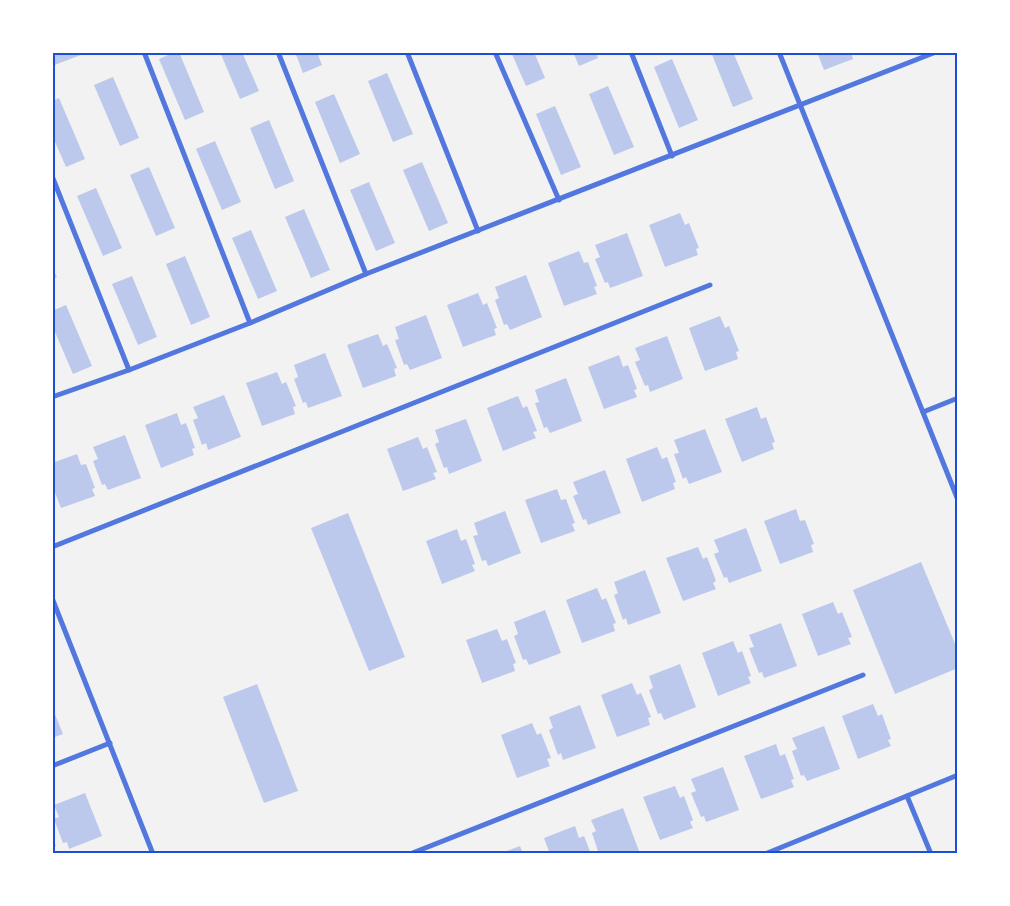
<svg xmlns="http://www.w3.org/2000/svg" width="1010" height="906" viewBox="0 0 1010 906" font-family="'Roboto Condensed',sans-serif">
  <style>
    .building { fill: #bdc9ec }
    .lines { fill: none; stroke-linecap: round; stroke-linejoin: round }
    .minor { stroke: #5277de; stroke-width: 5 }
    .neatline { fill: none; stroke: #1d4ed8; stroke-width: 2 }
  </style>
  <rect width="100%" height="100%" fill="#f2f2f2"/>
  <!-- building -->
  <g class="building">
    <path d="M52 52H86V53L52 66Z"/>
    <path d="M175 52H179L204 112 185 120 159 59Z"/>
    <path d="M220 52H242L259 91 240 99Z"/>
    <path d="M295 52H317L322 65 303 73Z"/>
    <path d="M511 52H534L545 78 526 86Z"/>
    <path d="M573 52H596L598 58 579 66Z"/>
    <path d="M711 52H733L753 99 733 107Z"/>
    <path d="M817 52H851L853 59 824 70Z"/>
    <path d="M672 59 698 120 679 128 654 67Z"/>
    <path d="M387 73 413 134 393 142 368 81Z"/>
    <path d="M113 77 139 138 120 146 94 85Z"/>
    <path d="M608 86 634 147 614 155 589 94Z"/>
    <path d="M334 94 360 154 340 163 315 102Z"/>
    <path d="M59 98 85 159 66 167 52 135V101Z"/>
    <path d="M555 106 581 167 561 175 536 114Z"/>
    <path d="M269 120 294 181 275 189 250 128Z"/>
    <path d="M215 141 241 202 222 210 196 149Z"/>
    <path d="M422 162 448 223 429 231 403 170Z"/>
    <path d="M149 167 175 228 156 236 130 175Z"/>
    <path d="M369 182 395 243 376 251 350 190Z"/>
    <path d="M96 188 122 248 103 256 77 196Z"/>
    <path d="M304 209 330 270 311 278 285 217Z"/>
    <path d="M680 213 685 225 689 223 699 248 696 249 698 255 665 267 649 225Z"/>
    <path d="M251 230 277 291 258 299 232 238Z"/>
    <path d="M627 233 643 276 610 288 608 282 605 283 595 259 600 257 595 245Z"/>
    <path d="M579 251 584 263 588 262 597 286 594 287 597 294 564 306 548 263Z"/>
    <path d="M185 256 210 317 191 325 166 264Z"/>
    <path d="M52 267 57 277 52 279Z"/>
    <path d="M526 275 542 317 510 330 507 324 504 325 495 300 499 298 495 287Z"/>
    <path d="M132 276 157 337 138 345 112 284Z"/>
    <path d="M478 293 483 305 487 303 497 328 494 329 496 335 463 347 447 305Z"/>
    <path d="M66 305 92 366 73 374 52 325V311Z"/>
    <path d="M426 315 442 358 410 370 407 364 404 365 395 340 399 339 395 327Z"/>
    <path d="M720 316 725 328 729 326 739 351 736 352 738 359 705 371 689 328Z"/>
    <path d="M378 334 383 346 387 344 397 368 394 369 396 376 363 388 347 345Z"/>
    <path d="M667 336 683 379 650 392 648 385 645 386 635 362 640 360 635 348Z"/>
    <path d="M325 353 342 396 308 408 306 402 303 403 294 379 298 377 294 365Z"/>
    <path d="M619 355 623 367 628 365 637 389 634 390 637 397 604 409 588 367Z"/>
    <path d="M277 372 282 384 286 382 296 406 293 407 295 414 262 426 246 383Z"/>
    <path d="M566 378 582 421 550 433 547 427 544 428 535 403 539 402 535 390Z"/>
    <path d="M224 395 241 437 208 450 206 443 202 445 193 420 198 418 193 407Z"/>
    <path d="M518 396 523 408 527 406 537 431 533 432 536 438 503 451 487 408Z"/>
    <path d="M757 407 761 419 766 417 775 442 772 443 774 449 742 462 725 419Z"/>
    <path d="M177 413 181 425 186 423 195 448 192 449 194 455 161 468 145 425Z"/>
    <path d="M466 419 482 461 449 474 447 467 444 468 435 444 439 442 435 430Z"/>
    <path d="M705 429 722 472 689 484 686 477 683 479 674 454 679 453 674 440Z"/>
    <path d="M125 435 141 478 108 490 105 484 102 485 93 461 98 459 93 447Z"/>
    <path d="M418 437 423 449 427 447 437 472 433 473 436 479 403 491 387 449Z"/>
    <path d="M657 447 662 459 667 457 676 482 673 483 675 489 642 502 626 459Z"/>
    <path d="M77 454 81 465 86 464 95 488 92 489 95 496 61 508 52 485V463Z"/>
    <path d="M605 470 621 513 588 525 586 519 583 520 573 496 578 494 573 482Z"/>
    <path d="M557 489 561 500 566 499 575 523 572 524 575 531 541 543 525 500Z"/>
    <path d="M796 509 800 521 805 520 814 544 811 545 813 552 780 564 764 521Z"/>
    <path d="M505 511 521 553 488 566 486 560 482 561 473 536 478 535 474 523Z"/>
    <path d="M348 513 405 657 369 671 311 528Z"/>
    <path d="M746 528 762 571 729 583 727 577 724 578 714 554 719 552 714 540Z"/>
    <path d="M457 529 461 541 466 539 475 564 472 565 475 571 442 584 426 541Z"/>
    <path d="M698 547 703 559 707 557 716 581 713 583 716 589 683 601 666 558Z"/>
    <path d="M921 562 958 651V668L895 694 853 590Z"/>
    <path d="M645 570 661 613 628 625 626 618 623 620 614 595 618 593 614 582Z"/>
    <path d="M597 588 602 600 606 598 616 623 613 624 615 631 582 643 566 600Z"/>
    <path d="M833 602 838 614 842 612 852 637 848 638 851 644 818 656 802 614Z"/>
    <path d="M545 610 561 653 529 665 526 659 523 660 514 636 518 634 514 622Z"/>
    <path d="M781 623 797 666 764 678 762 672 759 673 749 648 754 647 749 635Z"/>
    <path d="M497 629 502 641 507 639 516 663 513 664 515 671 482 683 466 640Z"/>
    <path d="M733 641 738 653 742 651 751 676 748 677 751 683 718 696 702 653Z"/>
    <path d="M680 664 696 707 664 720 661 713 658 714 649 690 653 688 649 676Z"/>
    <path d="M632 683 637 695 641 693 651 717 648 718 650 725 617 737 601 695Z"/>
    <path d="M257 684 298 791 264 803 223 697Z"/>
    <path d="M873 704 878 716 882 714 891 739 888 740 891 746 858 759 842 716Z"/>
    <path d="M580 705 596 748 563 760 561 753 558 755 549 730 553 728 549 717Z"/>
    <path d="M52 707 63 734 52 738Z"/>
    <path d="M532 723 537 735 541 733 551 758 547 759 550 766 517 778 501 735Z"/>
    <path d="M824 726 840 769 807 781 804 775 801 776 792 751 797 749 792 738Z"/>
    <path d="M776 744 780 756 785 754 794 779 791 780 794 787 761 799 744 756Z"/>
    <path d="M723 767 739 810 706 822 704 816 701 817 691 793 696 791 691 779Z"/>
    <path d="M675 786 680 798 684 796 693 820 690 822 693 828 660 840 643 797Z"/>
    <path d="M85 793 102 836 69 849 67 842 63 843 54 819 59 817 54 805Z"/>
    <path d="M623 808 639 851 631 854H599L592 833 596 831 591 820Z"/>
    <path d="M575 826 579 838 584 836 591 854H550L544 838Z"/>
    <path d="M52 837 56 846 53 848 55 854H52Z"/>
    <path d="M520 846 523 854H501V853Z"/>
  </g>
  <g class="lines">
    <!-- minor -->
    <g class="minor">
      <path d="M144 52 250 323"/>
      <path d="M278 52 366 274"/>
      <path d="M407 52 478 231"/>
      <path d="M495 52 559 200"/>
      <path d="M631 52 672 156"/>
      <path d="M779 52 958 500"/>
      <path d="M52 176 129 370"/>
      <path d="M52 397 129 370 250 323 366 274 936 52"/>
      <path d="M923 412 958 398"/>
      <path d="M52 547 710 285"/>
      <path d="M52 598 153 854"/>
      <path d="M52 766 110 743"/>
      <path d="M907 796 931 854"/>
      <path d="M410 854 863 675"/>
      <path d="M765 854 958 775"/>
    </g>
  </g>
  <!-- border -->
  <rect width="1010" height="906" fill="none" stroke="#ffffff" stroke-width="108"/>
  <rect x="54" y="54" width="902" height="798" class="neatline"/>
</svg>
